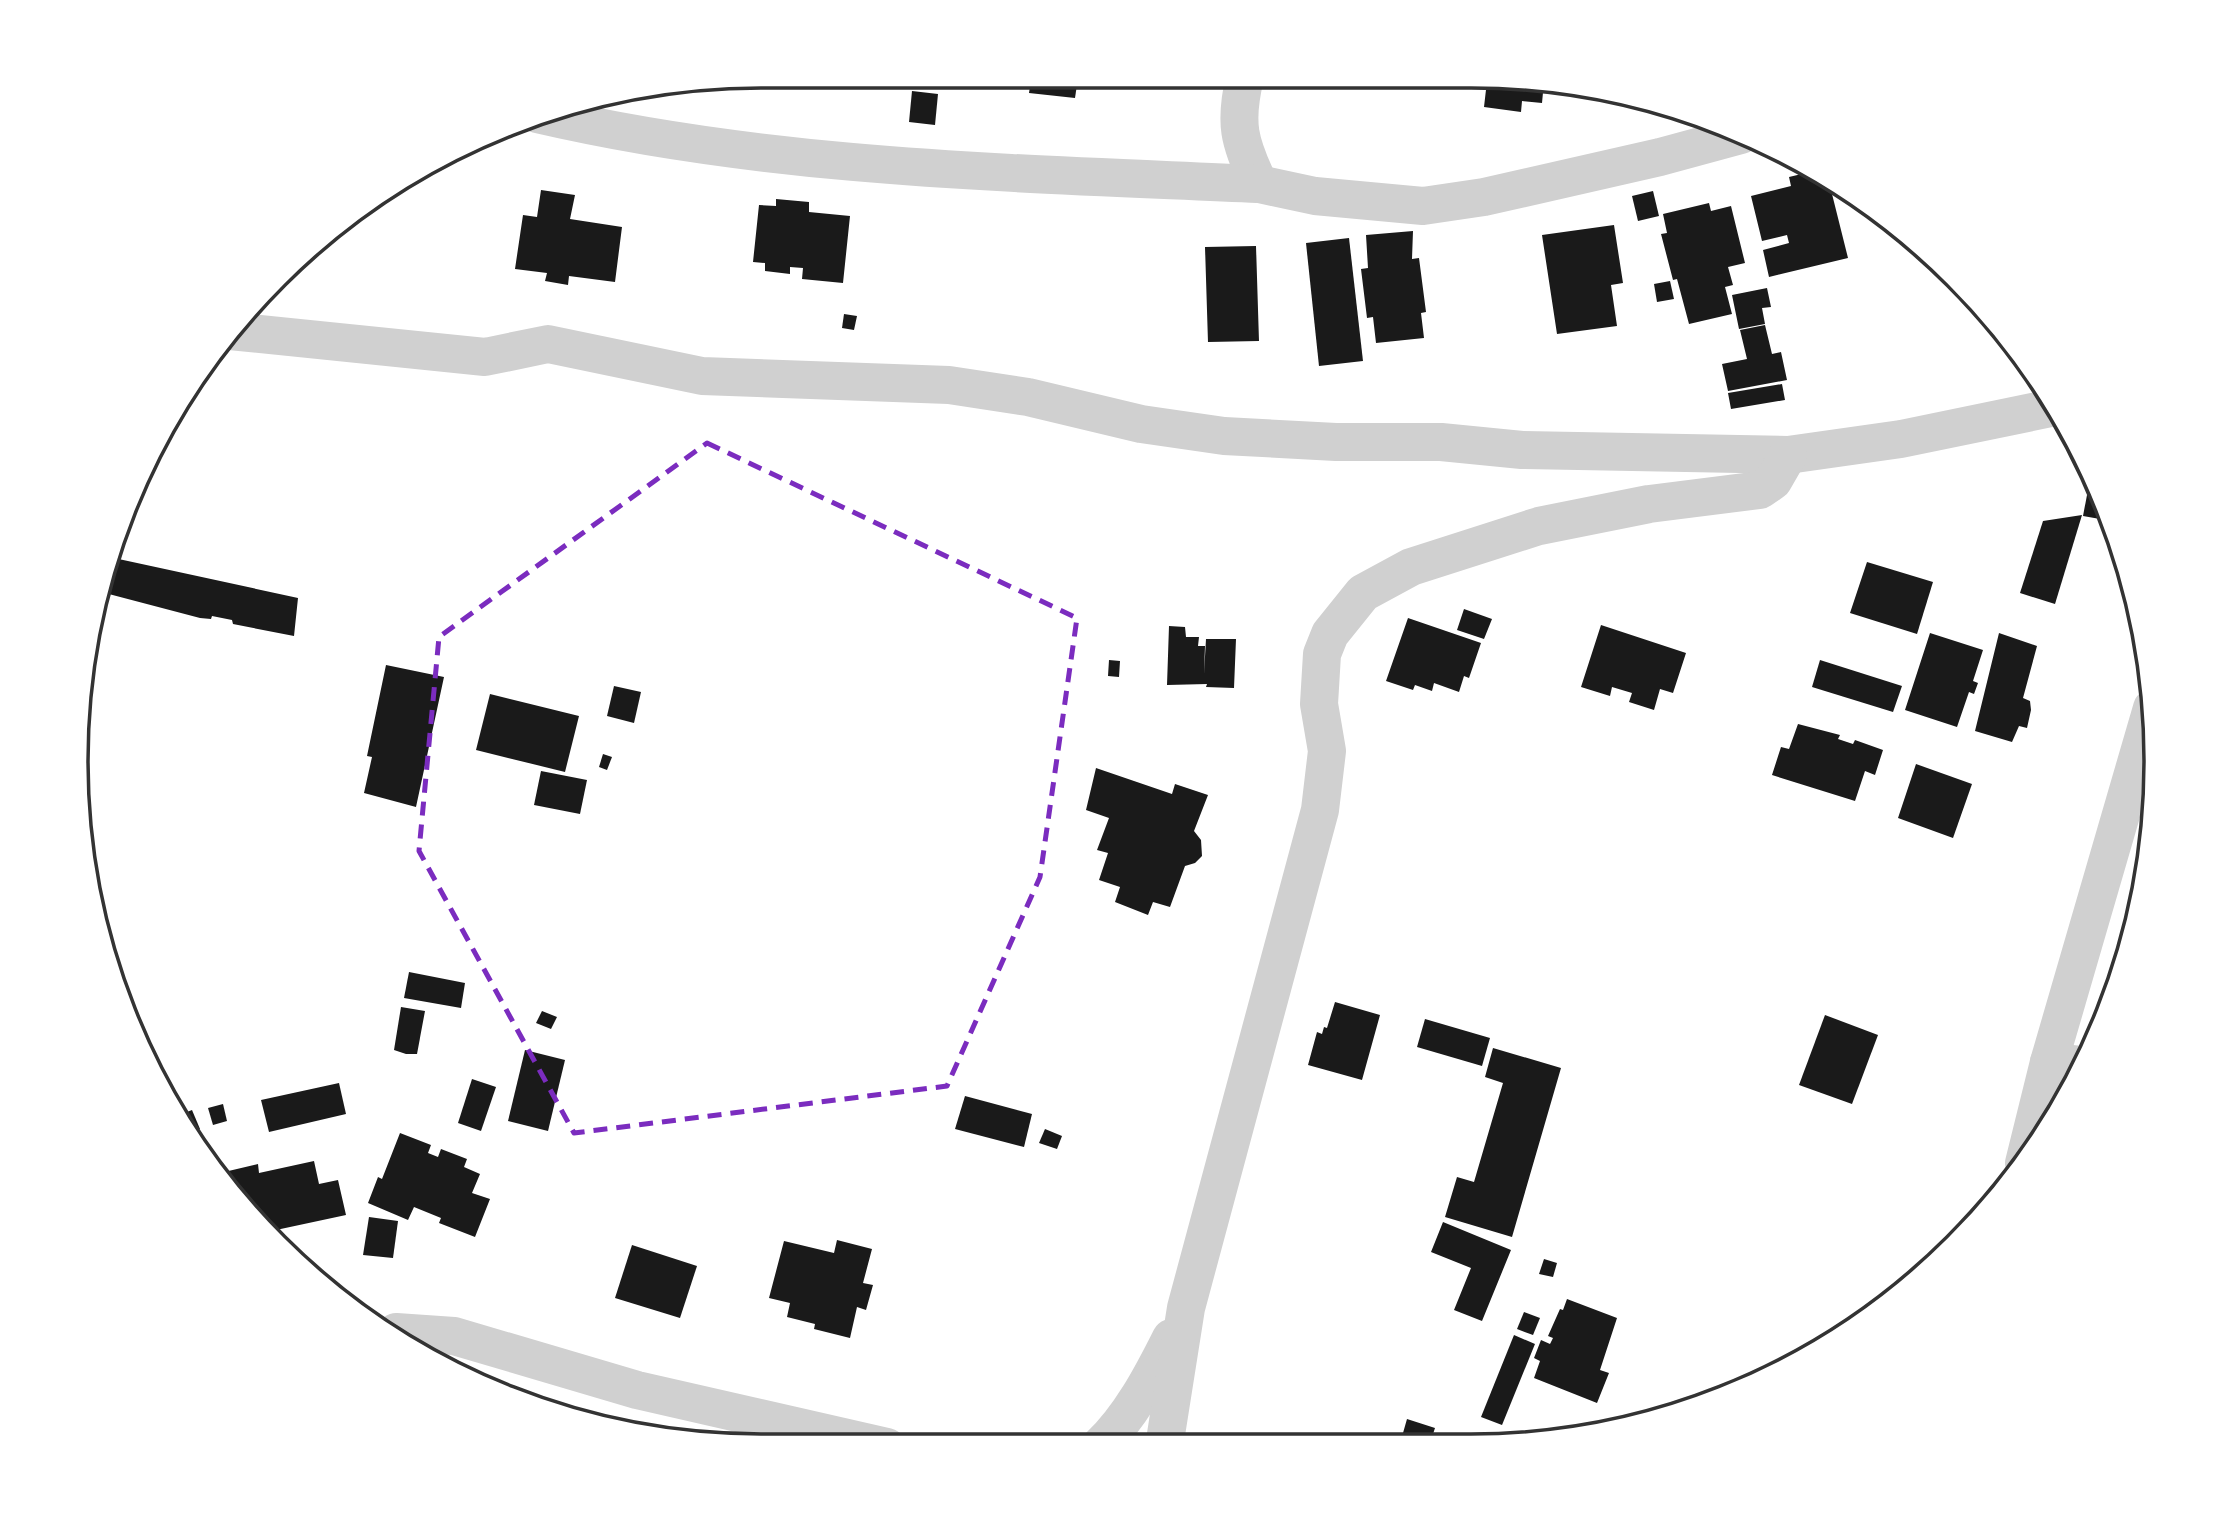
<svg xmlns="http://www.w3.org/2000/svg" width="2232" height="1522" font-family="'Archivo Narrow',sans-serif">
  <style>
    .building { fill: #1a1a1a }
    .lines { fill: none; stroke-linecap: round; stroke-linejoin: round }
    .minor { stroke: #d0d0d0; stroke-width: 38 }
    .marked { fill: none; stroke: #7b2cbf; stroke-width: 5; stroke-dasharray: 14 9; stroke-linejoin: round }
    .rim { fill: none; stroke: #333; stroke-width: 3.5 }
  </style>
  <rect width="100%" height="100%" fill="#fff"/>
  <g class="building">
    <polygon points="1460,75 1544,82 1542,103 1522,101 1521,112 1484,107 1487,81"/>
    <polygon points="1078,78 1075,98 1029,93 1031,79"/>
    <polygon points="912,91 938,94 935,125 909,122"/>
    <polygon points="1810,172 1830,186 1848,258 1769,277 1763,250 1789,243 1787,235 1762,241 1751,196 1791,186 1789,177"/>
    <polygon points="541,190 575,195 570,219 622,227 615,282 569,276 568,285 545,281 547,273 515,269 523,215 537,217"/>
    <polygon points="1653,191 1659,216 1638,221 1632,196"/>
    <polygon points="776,199 809,202 809,212 850,216 843,283 802,279 803,268 790,267 790,274 765,271 765,263 753,262 759,205 776,206"/>
    <polygon points="1709,203 1711,211 1731,206 1745,263 1728,267 1733,285 1725,287 1732,314 1689,324 1677,279 1673,280 1661,234 1667,233 1663,214"/>
    <polygon points="1614,225 1623,283 1611,285 1617,326 1557,334 1542,235"/>
    <polygon points="1413,231 1412,259 1419,258 1426,312 1421,313 1424,338 1376,343 1373,317 1367,318 1361,269 1368,268 1366,235"/>
    <polygon points="1349,238 1363,361 1319,366 1306,243"/>
    <polygon points="1256,246 1259,341 1208,342 1205,247"/>
    <polygon points="1670,281 1674,299 1657,302 1654,284"/>
    <polygon points="1767,288 1771,307 1762,308 1765,324 1739,329 1732,295"/>
    <polygon points="844,314 857,316 854,330 842,328"/>
    <polygon points="1765,325 1772,354 1781,352 1787,380 1728,391 1722,364 1747,359 1740,330"/>
    <polygon points="1782,384 1785,400 1731,409 1728,393"/>
    <polygon points="2087,495 2104,498 2100,519 2083,516"/>
    <polygon points="2082,515 2055,604 2020,593 2043,521"/>
    <polygon points="114,558 298,598 294,636 233,624 232,620 212,616 211,619 200,618 105,593"/>
    <polygon points="1867,562 1933,582 1917,634 1850,613"/>
    <polygon points="1464,609 1492,619 1484,639 1457,630"/>
    <polygon points="1408,618 1481,643 1469,678 1464,676 1459,692 1434,683 1432,691 1415,685 1413,690 1386,681"/>
    <polygon points="1601,625 1686,653 1673,693 1660,689 1654,710 1629,702 1632,693 1612,687 1610,696 1581,687"/>
    <polygon points="1169,626 1185,627 1186,637 1199,637 1198,646 1205,646 1204,674 1206,639 1236,639 1234,688 1206,687 1207,684 1167,685"/>
    <polygon points="1930,633 1983,650 1973,681 1978,683 1974,694 1969,692 1957,727 1905,710"/>
    <polygon points="1999,633 2037,646 2023,698 2030,701 2031,710 2027,728 2019,726 2012,742 1975,731"/>
    <polygon points="1109,660 1120,661 1119,677 1108,676"/>
    <polygon points="1820,660 1902,686 1893,712 1812,687"/>
    <polygon points="386,665 444,677 416,807 364,793 372,757 367,756"/>
    <polygon points="614,686 641,692 634,723 607,716"/>
    <polygon points="490,694 579,716 565,772 476,750"/>
    <polygon points="1798,724 1840,735 1838,739 1853,744 1855,740 1883,750 1875,775 1865,771 1855,801 1772,775 1781,747 1789,749"/>
    <polygon points="603,754 612,757 607,770 599,767"/>
    <polygon points="1916,764 1972,784 1953,838 1898,818"/>
    <polygon points="1096,768 1172,794 1175,784 1208,795 1194,831 1201,840 1202,856 1195,863 1185,866 1170,907 1153,902 1148,915 1115,902 1120,887 1099,880 1108,853 1097,850 1109,818 1086,810"/>
    <polygon points="541,771 587,780 580,814 534,805"/>
    <polygon points="409,972 465,983 461,1008 404,998"/>
    <polygon points="1335,1002 1380,1015 1362,1080 1308,1065 1317,1032 1322,1034 1324,1027 1327,1028"/>
    <polygon points="401,1007 425,1011 417,1054 406,1054 394,1050"/>
    <polygon points="542,1011 557,1017 551,1029 536,1023"/>
    <polygon points="1825,1015 1878,1035 1852,1104 1799,1085"/>
    <polygon points="1425,1019 1490,1038 1482,1066 1417,1047"/>
    <polygon points="1493,1048 1561,1068 1512,1237 1445,1217 1457,1177 1474,1182 1503,1083 1485,1077"/>
    <polygon points="525,1050 565,1060 548,1131 508,1121"/>
    <polygon points="472,1079 496,1087 481,1131 458,1123"/>
    <polygon points="339,1083 346,1114 269,1132 261,1100"/>
    <polygon points="965,1096 1032,1114 1024,1147 955,1129"/>
    <polygon points="223,1104 227,1121 213,1125 208,1108"/>
    <polygon points="192,1110 200,1129 190,1133 177,1116"/>
    <polygon points="1045,1129 1062,1136 1057,1149 1039,1143"/>
    <polygon points="400,1133 431,1145 428,1153 438,1157 441,1149 467,1159 464,1167 480,1174 472,1193 490,1199 475,1237 439,1223 441,1218 414,1207 408,1220 368,1203 378,1177 382,1179"/>
    <polygon points="314,1161 319,1184 338,1180 346,1215 276,1230 277,1235 269,1237 220,1173 258,1164 259,1173"/>
    <polygon points="369,1217 398,1221 393,1258 363,1255"/>
    <polygon points="1443,1222 1511,1250 1482,1321 1454,1310 1471,1268 1431,1252"/>
    <polygon points="837,1240 872,1249 863,1283 873,1285 866,1310 857,1307 850,1338 814,1329 815,1324 787,1317 790,1303 769,1298 784,1241 834,1253"/>
    <polygon points="632,1245 697,1266 680,1318 615,1298"/>
    <polygon points="1544,1259 1557,1263 1553,1277 1539,1274"/>
    <polygon points="1567,1299 1617,1318 1600,1370 1609,1373 1597,1403 1534,1378 1540,1361 1534,1358 1541,1340 1550,1344 1553,1338 1548,1336 1560,1309 1563,1310"/>
    <polygon points="1524,1312 1540,1318 1533,1335 1517,1329"/>
    <polygon points="1514,1335 1535,1344 1502,1425 1481,1417"/>
    <polygon points="1407,1419 1435,1428 1432,1437 1461,1447 1399,1447"/>
  </g>
  <g class="lines">
    <g class="minor">
      <path d="M1245,77C1234,123 1239,142 1259,184"/>
      <path d="M537,114C773,169 1017,173 1259,184L1315,196L1423,206L1484,197L1660,157L1741,135"/>
      <polyline points="230,331 485,357 548,344 702,376 949,385 1028,397 1141,424 1224,436 1336,442 1441,442 1522,450 1788,455 1901,439 2056,407"/>
      <polyline points="2049,1062 2082,1065"/>
      <polyline points="2024,1163 2049,1062 2152,708"/>
      <polyline points="396,1332 454,1336 637,1390 887,1447"/>
      <path d="M1099,1447C1130,1418 1152,1376 1171,1338"/>
      <polyline points="1164,1447 1186,1308 1320,810 1327,751 1319,704 1322,654 1330,634 1363,593 1411,567 1539,526 1649,504 1760,490 1773,481 1788,455"/>
    </g>
  </g>
  <path class="marked" d="M707,443L1077,618L1040,877L947,1086L574,1133L419,851L439,637Z"/>
  <path d="M0 0H2232V1522H0ZM761 88H1471A673 673 0 0 1 2144 761V761A673 673 0 0 1 1471 1434H761A673 673 0 0 1 88 761V761A673 673 0 0 1 761 88Z" fill="#fff" fill-rule="evenodd"/>
  <path class="rim" d="M761 88H1471A673 673 0 0 1 2144 761V761A673 673 0 0 1 1471 1434H761A673 673 0 0 1 88 761V761A673 673 0 0 1 761 88Z"/>
</svg>
